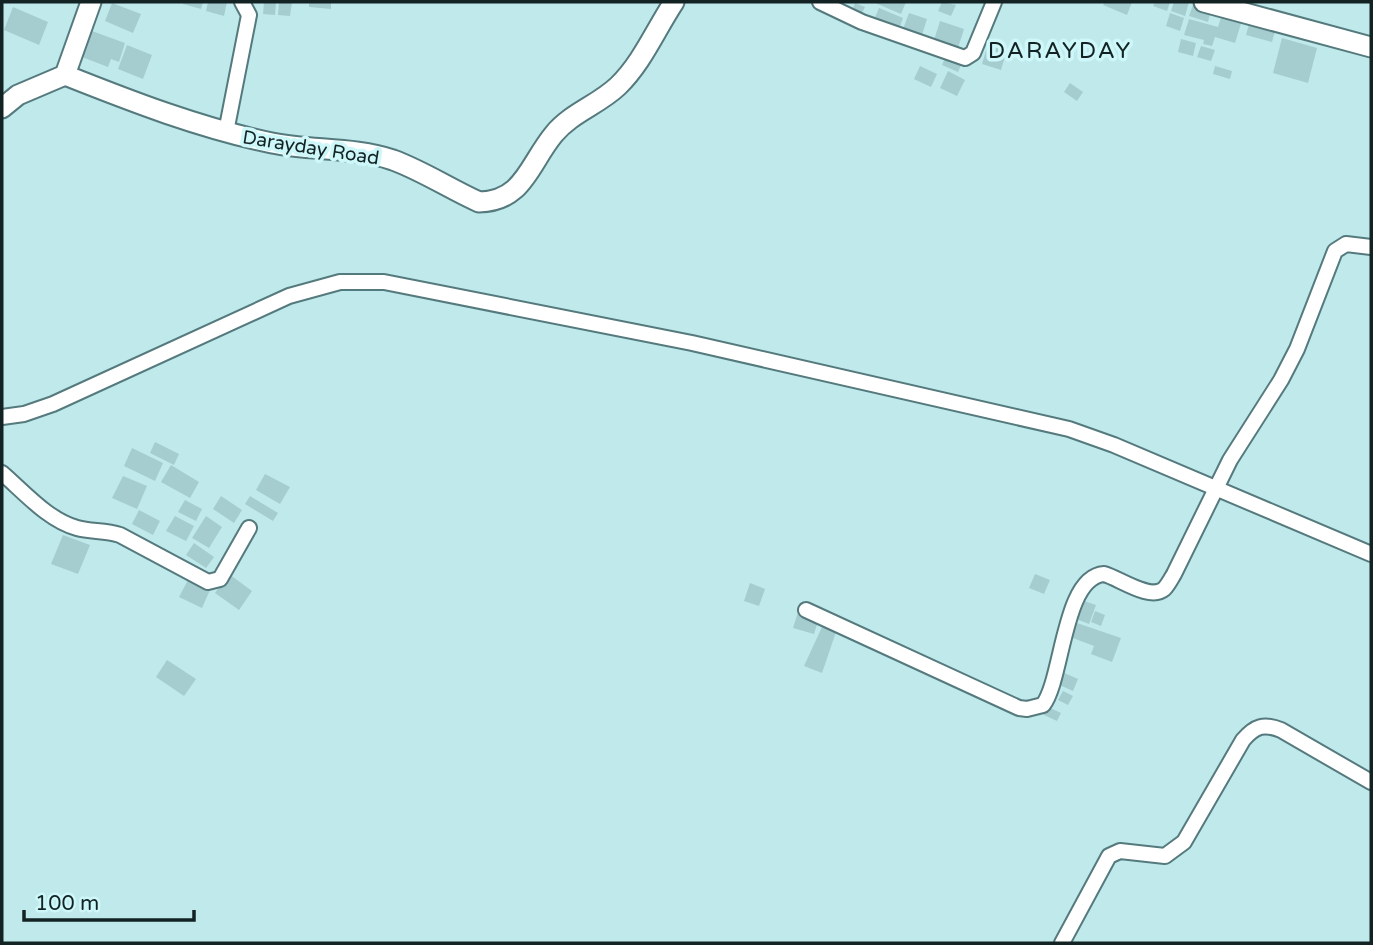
<svg xmlns="http://www.w3.org/2000/svg" width="1373" height="945" font-family="'Varela Round',sans-serif">
  <style>
    .building { fill: #a5cdd0 }
    .lines { fill: none; stroke-linecap: round; stroke-linejoin: round }
    .street-casing { stroke: #557a7d; stroke-width: 18 }
    .secondary-casing { stroke: #557a7d; stroke-width: 23 }
    .street { stroke: #fff; stroke-width: 14 }
    .secondary { stroke: #fff; stroke-width: 19 }
    .labels { text-anchor: middle; stroke-width: 7; stroke-linejoin: round; paint-order: stroke }
    .street-label { font-size: 19px; fill: #132223; stroke: #cdf7f9 }
    .quarter-label { font-size: 23px; letter-spacing: 2px; fill: #132223; stroke: #cdf7f9 }
  </style>
  <rect width="100%" height="100%" fill="#c0e9ec"/>
  <g class="building">
    <polygon points="183,2 203,2 201,9 183,4"/>
    <polygon points="208,2 227,2 224,16 206,11"/>
    <polygon points="264,2 276,2 275,15 263,14"/>
    <polygon points="279,2 292,2 290,16 278,15"/>
    <polygon points="309,2 331,2 331,9 309,7"/>
    <polygon points="873,2 906,2 901,14"/>
    <polygon points="942,2 956,5 951,16 938,11"/>
    <polygon points="1105,2 1132,2 1127,15 1103,5"/>
    <polygon points="1155,2 1170,2 1167,11 1153,6"/>
    <polygon points="1174,2 1189,2 1185,16 1171,11"/>
    <polygon points="1194,2 1212,6 1208,22 1189,16"/>
    <polygon points="112,3 141,14 133,33 105,21"/>
    <polygon points="855,3 865,7 861,15 852,11"/>
    <polygon points="13,7 48,22 39,45 4,30"/>
    <polygon points="879,8 903,18 899,29 874,20"/>
    <polygon points="1223,11 1243,17 1235,43 1215,37 1212,46 1203,44 1204,40 1184,35 1189,19 1218,27"/>
    <polygon points="909,13 927,19 922,35 903,29"/>
    <polygon points="1170,13 1184,18 1180,31 1166,26"/>
    <polygon points="1251,17 1277,24 1272,42 1246,35"/>
    <polygon points="940,21 964,29 958,48 934,40"/>
    <polygon points="92,31 125,43 119,62 111,59 108,67 82,57"/>
    <polygon points="1282,38 1317,48 1308,83 1273,73"/>
    <polygon points="1181,39 1196,43 1193,56 1178,52"/>
    <polygon points="988,44 1007,50 1001,70 982,64"/>
    <polygon points="127,45 152,55 143,79 118,69"/>
    <polygon points="1201,46 1215,50 1211,61 1197,57"/>
    <polygon points="946,56 962,63 958,72 942,65"/>
    <polygon points="920,66 937,74 931,87 914,79"/>
    <polygon points="1215,66 1232,71 1230,79 1213,74"/>
    <polygon points="948,71 965,80 957,96 940,88"/>
    <polygon points="1070,83 1083,92 1077,101 1064,92"/>
    <polygon points="155,442 179,454 174,465 150,453"/>
    <polygon points="132,448 163,463 155,481 124,466"/>
    <polygon points="171,465 199,482 190,498 161,482"/>
    <polygon points="265,474 290,487 280,504 256,490"/>
    <polygon points="123,476 147,486 137,509 112,498"/>
    <polygon points="221,496 242,510 234,523 213,509"/>
    <polygon points="250,496 278,513 273,521 245,504"/>
    <polygon points="185,500 202,509 196,521 178,512"/>
    <polygon points="139,510 160,521 153,535 132,524"/>
    <polygon points="175,516 194,526 186,541 166,531"/>
    <polygon points="206,516 222,527 209,548 192,538"/>
    <polygon points="63,535 90,545 78,574 51,564"/>
    <polygon points="194,543 214,557 206,568 186,555"/>
    <polygon points="229,574 252,591 239,610 215,593"/>
    <polygon points="1035,574 1050,580 1044,594 1029,588"/>
    <polygon points="188,580 210,590 202,608 179,597"/>
    <polygon points="750,583 765,589 759,606 744,601"/>
    <polygon points="1078,599 1096,605 1089,624 1071,617"/>
    <polygon points="1095,611 1105,615 1101,626 1091,622"/>
    <polygon points="798,612 819,618 814,634 793,628"/>
    <polygon points="1071,621 1121,638 1112,662 1091,654 1094,646 1065,635"/>
    <polygon points="822,627 836,632 822,673 804,666"/>
    <polygon points="167,660 196,679 184,696 156,677"/>
    <polygon points="1060,671 1078,679 1073,691 1055,683"/>
    <polygon points="1063,691 1073,696 1068,705 1058,700"/>
    <polygon points="1046,706 1061,713 1057,721 1042,714"/>
  </g>
  <g class="lines">
    <g class="street-casing">
      <g id="street">
        <polyline points="820,2 862,22 965,58 973,53 994,2"/>
        <polyline points="226,132 249,15 242,2"/>
        <polyline points="2,417 24,414 53,404 289,296 340,282 384,282 692,343 1069,429 1114,445 1371,554"/>
        <path d="M2,473C24,492 48,520 77,528C91,532 105,530 120,535L208,582L220,579L249,528"/>
        <path d="M806,610L1019,708L1027,709L1043,705C1063,679 1063,577 1104,574C1119,578 1150,601 1164,589C1168,585 1171,579 1174,574L1230,460L1281,380L1297,349L1335,251L1346,244L1371,247"/>
        <path d="M1062,943L1109,856L1120,851L1165,856L1184,842L1243,740C1255,726 1264,723 1281,730L1371,782"/>
      </g>
    </g>
    <g class="secondary-casing">
      <g id="secondary">
        <polyline points="1204,2 1371,47"/>
        <path d="M65,75C133,102 200,128 272,143C312,151 354,147 393,160C423,171 450,189 479,202C524,201 529,164 554,134C571,113 598,105 618,86C642,63 656,29 674,2"/>
        <polyline points="2,108 18,95 65,75 91,2"/>
      </g>
    </g>
    <use href="#street" class="street"/>
    <use href="#secondary" class="secondary"/>
  </g>
  <g class="labels">
    <g class="street-label">
      <text transform="translate(311 147) rotate(9)" y="7">Darayday Road</text>
    </g>
    <g class="quarter-label">
      <text x="1060" y="58">DARAYDAY</text>
    </g>
  </g>
  <rect width="1373" height="945" fill="none" stroke="#132223" stroke-width="7"/>
  <path d="M24 910v10h170v-10" fill="none" stroke="#132223" stroke-width="3.5"/>
  <text x="35" y="910" font-size="21" fill="#132223" stroke="#cdf7f9" stroke-width="5" paint-order="stroke">100 m</text>
</svg>
